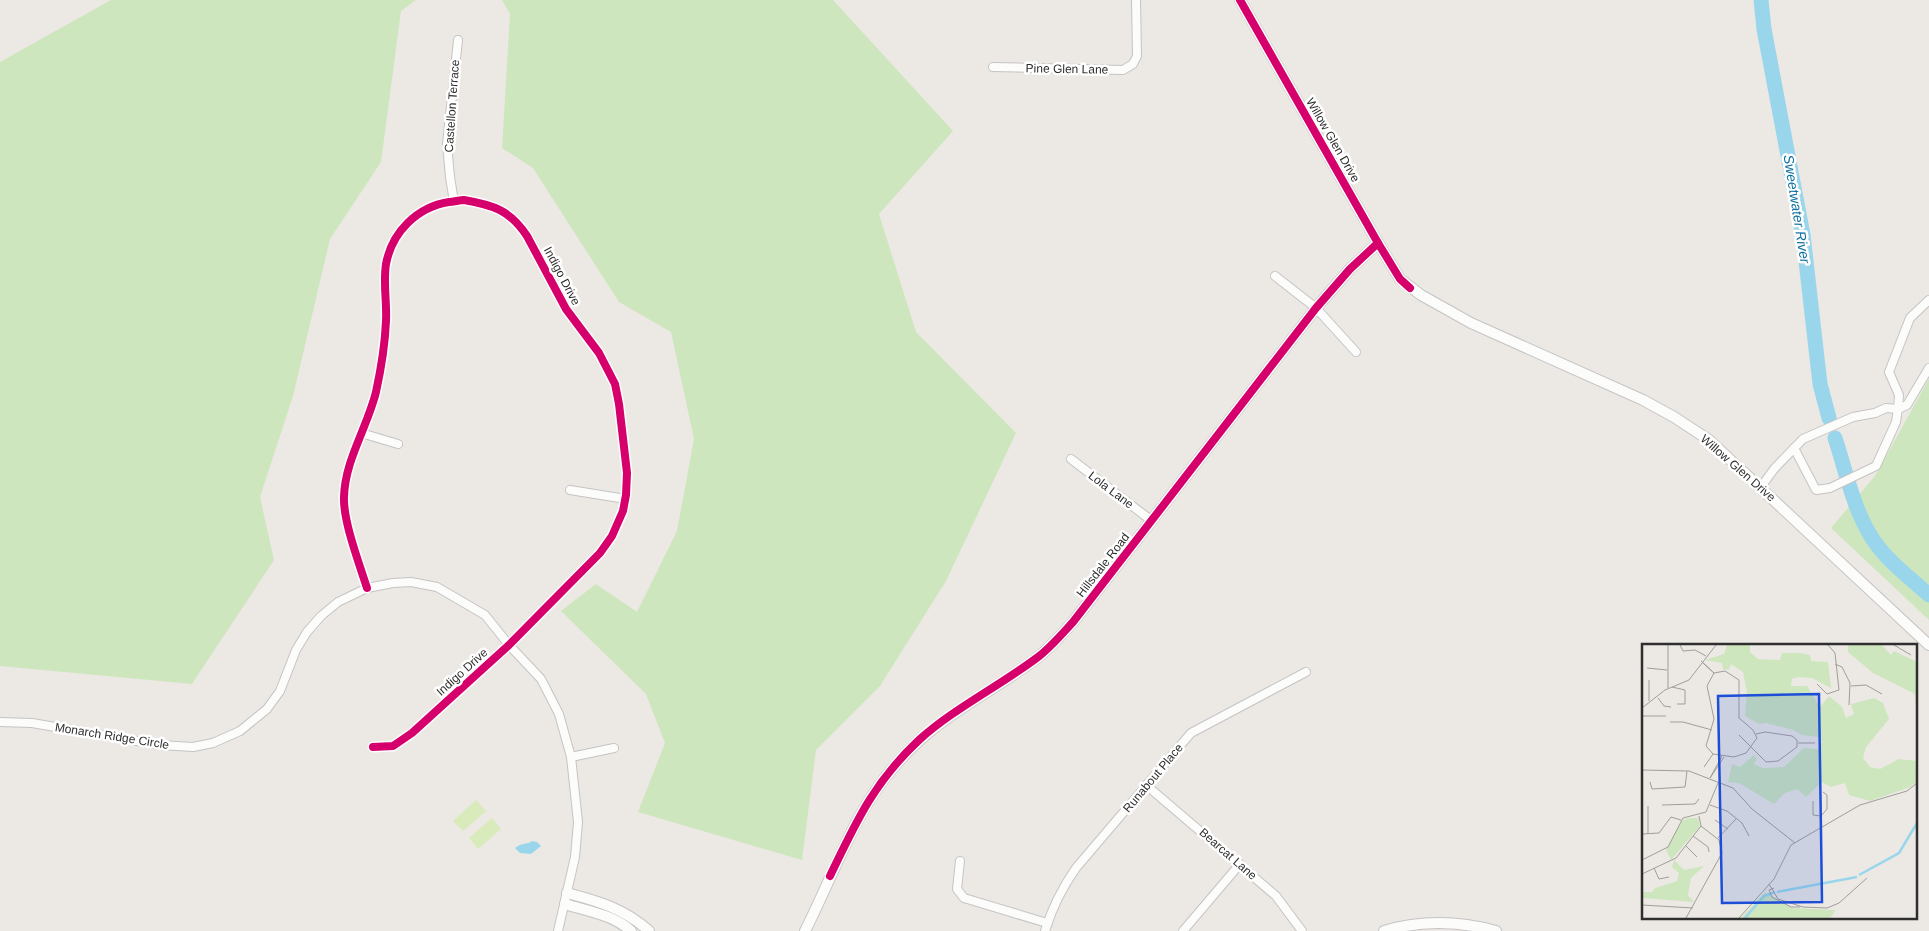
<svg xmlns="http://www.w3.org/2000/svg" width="1929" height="931" font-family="Arial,sans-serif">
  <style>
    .green { fill: #cee6be }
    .pitch { fill: #d9eabb }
    .water { fill: #99d6ec }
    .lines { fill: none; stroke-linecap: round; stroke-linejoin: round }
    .river { stroke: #99d6ec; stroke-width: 15 }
    .street-casing { stroke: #c5c4c5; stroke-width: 10 }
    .secondary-casing { stroke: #c5c4c5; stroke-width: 12 }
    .street { stroke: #fcfcfb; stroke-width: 8 }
    .secondary { stroke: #fcfcfb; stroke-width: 10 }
    .cycleway-casing { stroke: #fff; stroke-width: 11 }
    .cycleway { stroke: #d6006c; stroke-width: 8 }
    .labels { text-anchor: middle; stroke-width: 5; stroke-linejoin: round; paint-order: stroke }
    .street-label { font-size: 12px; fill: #2e2e2e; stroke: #fff }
    .water-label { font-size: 14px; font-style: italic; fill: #0d6fa3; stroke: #fff }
    .inset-river { fill: none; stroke: #99d6ec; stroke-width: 2.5 }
    .inset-road { fill: none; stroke: #a09e9b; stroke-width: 1 }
    .view { fill: #1d4ed8; fill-opacity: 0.15; stroke: #1d4ed8; stroke-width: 2.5 }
    .inset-edge { fill: none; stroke: #2e2e2e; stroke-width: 2.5 }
  </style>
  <rect width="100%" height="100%" fill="#ece8e4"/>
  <g class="green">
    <polygon points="111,0 416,0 401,11 381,162 330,239 293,396 260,497 274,560 192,684 0,666 0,62"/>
    <polygon points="502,0 833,0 953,131 879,214 916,332 1016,433 946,581 880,686 816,750 802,860 638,812 665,743 646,694 561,611 596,584 637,612 677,531 694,439 671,332 619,302 533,168 502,148 510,14"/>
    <polygon points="1929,379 1929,620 1831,528 1875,476"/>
  </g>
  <g class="pitch">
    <polygon points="476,800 486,811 463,831 453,821"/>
    <polygon points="492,818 501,829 478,849 469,838"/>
  </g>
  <path class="water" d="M532,841L537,842L541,846L531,854L520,853L515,848C522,842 527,845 532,841Z"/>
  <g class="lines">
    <g class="river">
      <polyline points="1761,0 1764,29 1803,235 1820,384 1829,418"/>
      <path d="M1835,438C1846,471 1853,508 1872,538C1886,560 1909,577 1929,595"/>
    </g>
    <g class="street-casing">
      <g id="street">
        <polyline points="993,67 1123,70 1133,64 1137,56 1136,0"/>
        <polyline points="454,202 450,177 447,144 458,40"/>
        <polyline points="1275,276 1316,308 1356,352"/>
        <polyline points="361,433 398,444"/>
        <polyline points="1794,448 1816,490 1830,488 1876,466 1896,422 1898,409 1907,405 1929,368"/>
        <polyline points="1071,459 1152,521"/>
        <polyline points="1761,487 1774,469 1803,439 1853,417 1875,413 1886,408 1898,409 1899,395 1889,372 1910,318 1929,300"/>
        <polyline points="570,490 626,499"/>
        <path d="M367,588C359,563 343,521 344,497C345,460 367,428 376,392C381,369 385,345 386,321C387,302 383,283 386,264C392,232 417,207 449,202C454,202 459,200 464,200C493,205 510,210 527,236L566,309L599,353L615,384L619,404L627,473L626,495L623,511L612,536L600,553L509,645L412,733L393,746L373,747"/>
        <polyline points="0,722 32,723 160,745 193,747 213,743 240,731 267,709 280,691 296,650 307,632 321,616 338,602 367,588 393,583 411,582 437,587 485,615 509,645 541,679 559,714 571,757 578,822 575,857 558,931"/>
        <polyline points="571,757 614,748"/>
        <polyline points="1146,785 1276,896 1302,931"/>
        <polyline points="960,861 957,889 964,898 1047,923"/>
        <path d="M1045,931C1052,908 1062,888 1076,868L1191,733L1306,672"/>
        <polyline points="1183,931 1240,864"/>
      </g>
    </g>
    <g class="secondary-casing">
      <g id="secondary">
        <polyline points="1240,0 1378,243 1400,279 1421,295 1471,323 1643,400 1674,417 1709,440 1929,645"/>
        <path d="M567,893C598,901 625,909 649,931"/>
        <path d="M565,904C587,911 614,915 631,931"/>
        <path d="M805,931C841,860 858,795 920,740C955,708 1001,686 1038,657C1051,647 1062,634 1073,622L1316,308L1350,269L1378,243"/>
        <path d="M1384,931C1421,920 1459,921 1496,931"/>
      </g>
    </g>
    <use href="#street" class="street"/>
    <use href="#secondary" class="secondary"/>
    <g class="cycleway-casing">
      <g id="cycleway">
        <polyline points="1240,0 1378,243 1400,279 1410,288"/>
        <path d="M367,588C359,563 343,521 344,497C345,460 367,428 376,392C381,369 385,345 386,321C387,302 383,283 386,264C392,232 417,207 449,202C454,202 459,200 464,200C493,205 510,210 527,236L566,309L599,353L615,384L619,404L627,473L626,495L623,511L612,536L600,553L509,645L412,733L393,746L373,747"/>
        <path d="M830,876C856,822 874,782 919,740C953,709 1001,685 1038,657C1051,647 1062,634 1073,622L1316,308L1350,269L1378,243"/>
      </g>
    </g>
    <use href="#cycleway" class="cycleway"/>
  </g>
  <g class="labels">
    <g class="street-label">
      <text transform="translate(1067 69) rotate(1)" y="4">Pine Glen Lane</text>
      <text transform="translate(452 106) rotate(-86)" y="4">Castellon Terrace</text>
      <text transform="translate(1333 140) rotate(60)" y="4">Willow Glen Drive</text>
      <text transform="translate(562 276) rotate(62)" y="4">Indigo Drive</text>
      <text transform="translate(1738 468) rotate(41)" y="4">Willow Glen Drive</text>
      <text transform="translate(1111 490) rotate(37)" y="4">Lola Lane</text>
      <text transform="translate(1103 565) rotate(-52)" y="4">Hillsdale Road</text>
      <text transform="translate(462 672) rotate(-42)" y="4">Indigo Drive</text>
      <text transform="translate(112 736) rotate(9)" y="4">Monarch Ridge Circle</text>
      <text transform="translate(1153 778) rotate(-50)" y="4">Runabout Place</text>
      <text transform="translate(1228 854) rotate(41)" y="4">Bearcat Lane</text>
    </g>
    <g class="water-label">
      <text transform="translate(1797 209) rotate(81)" y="5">Sweetwater River</text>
    </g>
  </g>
  <g transform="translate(1642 644)">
    <rect width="275" height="275" fill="#ece8e4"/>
    <path d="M85,1H108V8L116,15L138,16L140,9H158L168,11L169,17L186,18L189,44L170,34L156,33L150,35L149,42H165L178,63L187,52L200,63L204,74L212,70L209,60L232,54L241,59L247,75L224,103L221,114L228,123L238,125L257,115L275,117V137L268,143L228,157L207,151L203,139L189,143L180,138L164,153L155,145L143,149L132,160L97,139L86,138L90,120L98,123L112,111L115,115L112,120L121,124L142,123L162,104L176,105L180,98L176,93L160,91L151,86L124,79L117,80L103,72L105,48L101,28L89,20L87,26L81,25L80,19L63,16L82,10ZM206,1H240L249,11L252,7L275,18V73L273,50L231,29L206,8ZM46,174H56L58,182L29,216L24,206L40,177ZM32,216L42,226L62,222L49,234L46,251L52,258L0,254V248H10L13,244L35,237L37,229L30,223ZM123,248L150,264L194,266L188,274H99Z" fill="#cee6be"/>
    <path class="inset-river" d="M217,231L257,209L275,179M135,248L215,233M103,274L122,252L133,248"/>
    <path class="inset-road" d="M26,1V44M38,1L41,7L53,6L64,12M252,1L269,11M193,20L200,23L208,39L207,61M5,24L25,26M83,27L97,36V74L111,86L115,94L104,109L92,113L71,110L64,102L72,75L65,42L72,29ZM72,29L59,17L72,29M7,36V57M175,40L185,50L197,46L193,9L186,1M209,42L224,41L240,50M30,43L43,46V60H35M16,54L22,62L29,63M0,64L23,46L47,36L74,1M0,72H24M28,78H41L70,86M97,91L124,118L136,117L155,103V96L150,92L123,88L114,90M156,99H173M80,112L68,134L82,113M62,123L71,110M0,126L47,127L91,144L110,165L153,199M8,138L10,145L43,143L45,127M171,157V171L179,172M20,161L53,160L57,155M68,161L85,167L100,179L107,192M6,162V190M179,172L185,165V151L181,148M73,176L86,185M0,190L17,189L29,173L39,176M51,192L66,203L67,208M76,194L94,175M44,202L55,213M0,216L26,203L41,174L64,168L76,139M12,224L17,235L27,233M0,230L34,214L59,182M127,240L136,255L161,263L185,264L197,259L225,234M132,244L127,246L130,253L149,263H158M0,261L51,264M44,274L80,209L77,196L59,182L57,172M97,274L132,235L149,201L218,161L265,147L275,139"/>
    <path class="view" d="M177,50L180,258L80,259L76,52Z"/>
    <rect width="275" height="275" class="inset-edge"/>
  </g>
</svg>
